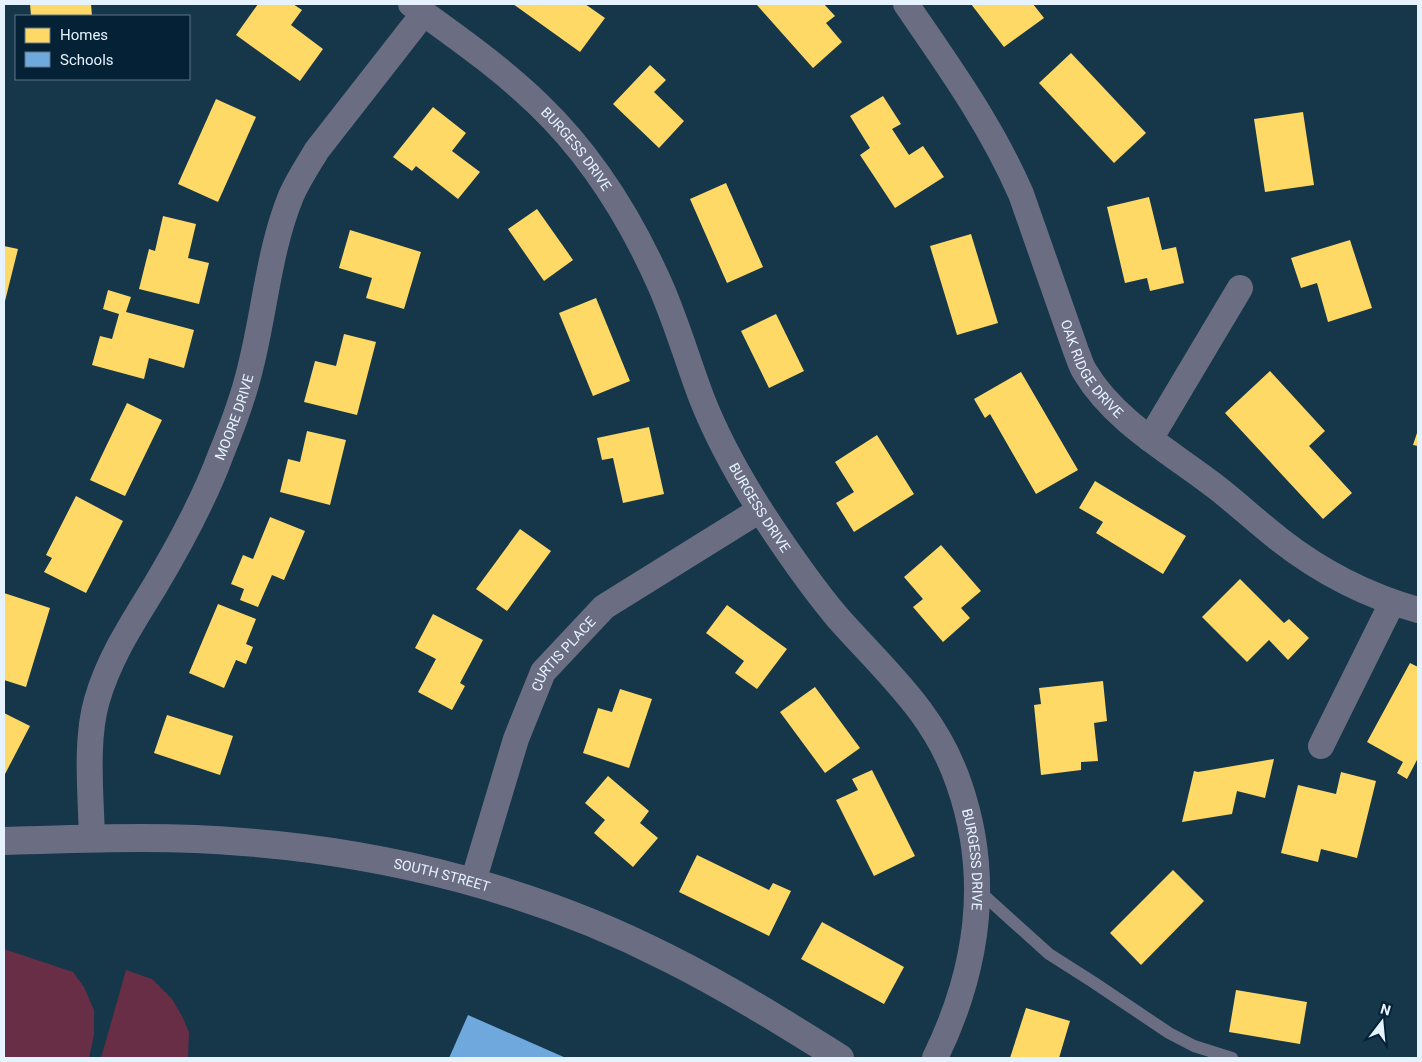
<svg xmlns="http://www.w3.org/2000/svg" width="1422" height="1062" font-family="Roboto,sans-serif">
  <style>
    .green { fill: #672e45 }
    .homes { fill: #ffd966 }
    .schools { fill: #6fa8dc }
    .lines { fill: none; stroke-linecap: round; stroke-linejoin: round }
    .service { stroke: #6b6e82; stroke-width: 12 }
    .minor { stroke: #6b6e82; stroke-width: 26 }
    .tertiary { stroke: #6b6e82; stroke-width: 28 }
    .labels { text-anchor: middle; stroke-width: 5; stroke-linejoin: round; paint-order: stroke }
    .street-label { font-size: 14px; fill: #e6f3ff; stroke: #042136 }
  </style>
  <rect width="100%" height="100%" fill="#163649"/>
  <g class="green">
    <polygon points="4,949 73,972 84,987 94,1010 94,1035 89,1058 4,1058"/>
    <polygon points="126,970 152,979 172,999 182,1016 189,1032 188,1058 101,1058"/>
  </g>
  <g class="homes">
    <polygon points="30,4 91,4 92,16 31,16"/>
    <polygon points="258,4 293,4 302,10 291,25 323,49 300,81 236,35"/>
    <polygon points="513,4 585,4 605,18 580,52"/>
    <polygon points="759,4 824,4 835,16 826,23 842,42 813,68 757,5"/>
    <polygon points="971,4 1033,4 1044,18 1004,47"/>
    <polygon points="1071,53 1146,133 1114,163 1039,83"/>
    <polygon points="650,65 666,80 654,92 684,121 659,148 613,104"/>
    <polygon points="883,96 901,124 892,129 909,155 923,146 944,177 895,208 860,155 870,148 850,116"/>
    <polygon points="216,99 256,117 218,202 178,184"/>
    <polygon points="433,107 466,133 452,151 480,172 458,199 416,166 412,171 393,157"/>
    <polygon points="1303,112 1314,185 1265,192 1254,119"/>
    <polygon points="726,183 763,267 727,283 690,199"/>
    <polygon points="1149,197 1162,250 1176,247 1184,283 1150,291 1147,278 1125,283 1107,207"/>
    <polygon points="537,209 573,260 544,281 508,229"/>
    <polygon points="163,216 196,224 188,258 209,263 199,304 139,289 149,249 155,251"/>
    <polygon points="350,230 421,252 404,309 366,298 372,278 339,268"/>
    <polygon points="971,234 998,323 957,335 930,246"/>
    <polygon points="1350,240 1372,308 1328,322 1317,283 1301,288 1291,258"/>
    <polygon points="4,246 18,249 4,305"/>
    <polygon points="108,290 131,297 126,312 194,330 184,368 149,358 144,379 92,365 100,336 112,339 119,314 103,309"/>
    <polygon points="596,298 630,381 593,396 559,313"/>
    <polygon points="776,314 804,371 769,388 741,331"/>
    <polygon points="344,334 376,342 357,415 304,402 315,361 336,366"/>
    <polygon points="1270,371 1325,431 1309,446 1352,493 1323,519 1225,413"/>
    <polygon points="1021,372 1078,470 1036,494 990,414 985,418 974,399"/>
    <polygon points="127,403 162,420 125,496 90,480"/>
    <polygon points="649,427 664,494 623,503 613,458 602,460 597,438"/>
    <polygon points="1418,430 1418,446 1413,445"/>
    <polygon points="307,431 346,440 330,505 280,492 288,459 300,462"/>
    <polygon points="877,435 914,494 854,532 836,503 854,492 835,462"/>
    <polygon points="1095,481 1186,536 1163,574 1096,533 1103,522 1079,508"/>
    <polygon points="76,496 123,521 86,593 44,572 52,558 46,555"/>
    <polygon points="270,517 305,531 284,580 272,575 258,607 240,600 244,589 231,584 243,555 253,559"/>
    <polygon points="520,529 551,551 507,611 476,589"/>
    <polygon points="941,545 981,591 961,608 970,618 943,642 913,607 923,599 904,577"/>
    <polygon points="1240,579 1284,623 1289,619 1309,638 1288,660 1269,640 1247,662 1202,617"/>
    <polygon points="4,593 50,608 26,687 4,680 4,622 5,617 4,616"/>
    <polygon points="218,604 256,619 246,644 253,647 246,664 236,660 224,688 189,673"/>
    <polygon points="727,605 787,649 757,689 735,673 744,661 706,633"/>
    <polygon points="433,614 483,640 460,683 465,686 452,710 418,692 436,659 415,648"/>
    <polygon points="1410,663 1418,667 1418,758 1407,779 1397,773 1403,762 1367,742"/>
    <polygon points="1103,681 1107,721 1094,723 1098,761 1081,762 1081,770 1041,775 1034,705 1041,704 1039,688"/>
    <polygon points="815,687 860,748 825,773 780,712"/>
    <polygon points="620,689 652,699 629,768 583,753 598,708 612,712"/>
    <polygon points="4,713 30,726 4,776"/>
    <polygon points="167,715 233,736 220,775 154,753"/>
    <polygon points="1274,759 1265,798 1237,791 1232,814 1182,822 1194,771 1198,772"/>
    <polygon points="872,770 915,856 874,876 836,800 858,790 852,779"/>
    <polygon points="1341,772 1376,781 1357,858 1321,849 1318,862 1281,853 1298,785 1336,794"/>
    <polygon points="608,776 649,811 640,823 658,838 633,867 594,833 605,820 585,803"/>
    <polygon points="697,855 769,890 773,883 791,891 769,936 679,892"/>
    <polygon points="1173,870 1204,901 1141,965 1110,933"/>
    <polygon points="822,922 904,967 884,1004 801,959"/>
    <polygon points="1236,990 1307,1002 1300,1044 1229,1032"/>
    <polygon points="1026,1008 1070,1021 1059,1058 1010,1058"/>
  </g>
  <polygon class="schools" points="468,1015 566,1058 449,1058"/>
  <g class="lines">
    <polyline class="service" points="978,890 1049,954 1093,982 1169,1033 1194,1046 1232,1058"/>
    <g class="minor">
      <path id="s1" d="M411,4C455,36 500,67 539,105C592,156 632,221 661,287C677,324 688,362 702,399C717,437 742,482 764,516C787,551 811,586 838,618C886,672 935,713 959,784C992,879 978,970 935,1058"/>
      <path id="s2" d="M906,4C948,65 991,125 1021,194L1076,351C1079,358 1081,366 1085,372C1115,422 1171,452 1216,487C1238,504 1258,523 1280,540C1321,572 1368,596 1418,610"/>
      <polyline points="1150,439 1240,288"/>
      <polyline points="1321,746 1392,603"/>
      <path id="s3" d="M92,839C91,796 85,740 97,700C109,658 133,622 155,586C180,544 204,500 221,454C233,425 244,396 251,365C265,309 269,250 291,196C298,180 308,165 317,150L424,13"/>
      <path id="s4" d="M473,882L516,739L543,672L604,607L760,510"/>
    </g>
    <path class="tertiary" id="s5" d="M4,841C83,839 164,835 243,842C390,853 537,891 668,958C728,988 784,1023 840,1058"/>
  </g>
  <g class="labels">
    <g class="street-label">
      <text dy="5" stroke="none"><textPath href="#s1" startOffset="221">BURGESS DRIVE</textPath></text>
      <text dy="5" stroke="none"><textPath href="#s2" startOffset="412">OAK RIDGE DRIVE</textPath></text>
      <text dy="5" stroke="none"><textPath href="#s3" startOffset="455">MOORE DRIVE</textPath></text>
      <text dy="5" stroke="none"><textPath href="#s1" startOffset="626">BURGESS DRIVE</textPath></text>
      <text dy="5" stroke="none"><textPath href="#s4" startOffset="248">CURTIS PLACE</textPath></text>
      <text dy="5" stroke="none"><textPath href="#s1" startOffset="1046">BURGESS DRIVE</textPath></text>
      <text dy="5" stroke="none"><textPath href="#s5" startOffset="441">SOUTH STREET</textPath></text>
    </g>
  </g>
  <rect width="1422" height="1062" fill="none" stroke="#e6f3ff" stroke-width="10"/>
  <rect x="15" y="15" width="175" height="65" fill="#042136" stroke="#5e7586"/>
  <rect x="25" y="28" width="25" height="15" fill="#ffd966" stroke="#5e7586"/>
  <text x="60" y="40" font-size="15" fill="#e6f3ff">Homes</text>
  <rect x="25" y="52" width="25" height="15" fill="#6fa8dc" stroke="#5e7586"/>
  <text x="60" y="65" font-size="15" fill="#e6f3ff">Schools</text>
  <g transform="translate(1382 1022) rotate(16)" stroke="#042136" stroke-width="4" paint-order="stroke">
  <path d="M0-4L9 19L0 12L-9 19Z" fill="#e6f3ff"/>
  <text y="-8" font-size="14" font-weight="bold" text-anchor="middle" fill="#e6f3ff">N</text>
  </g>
</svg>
